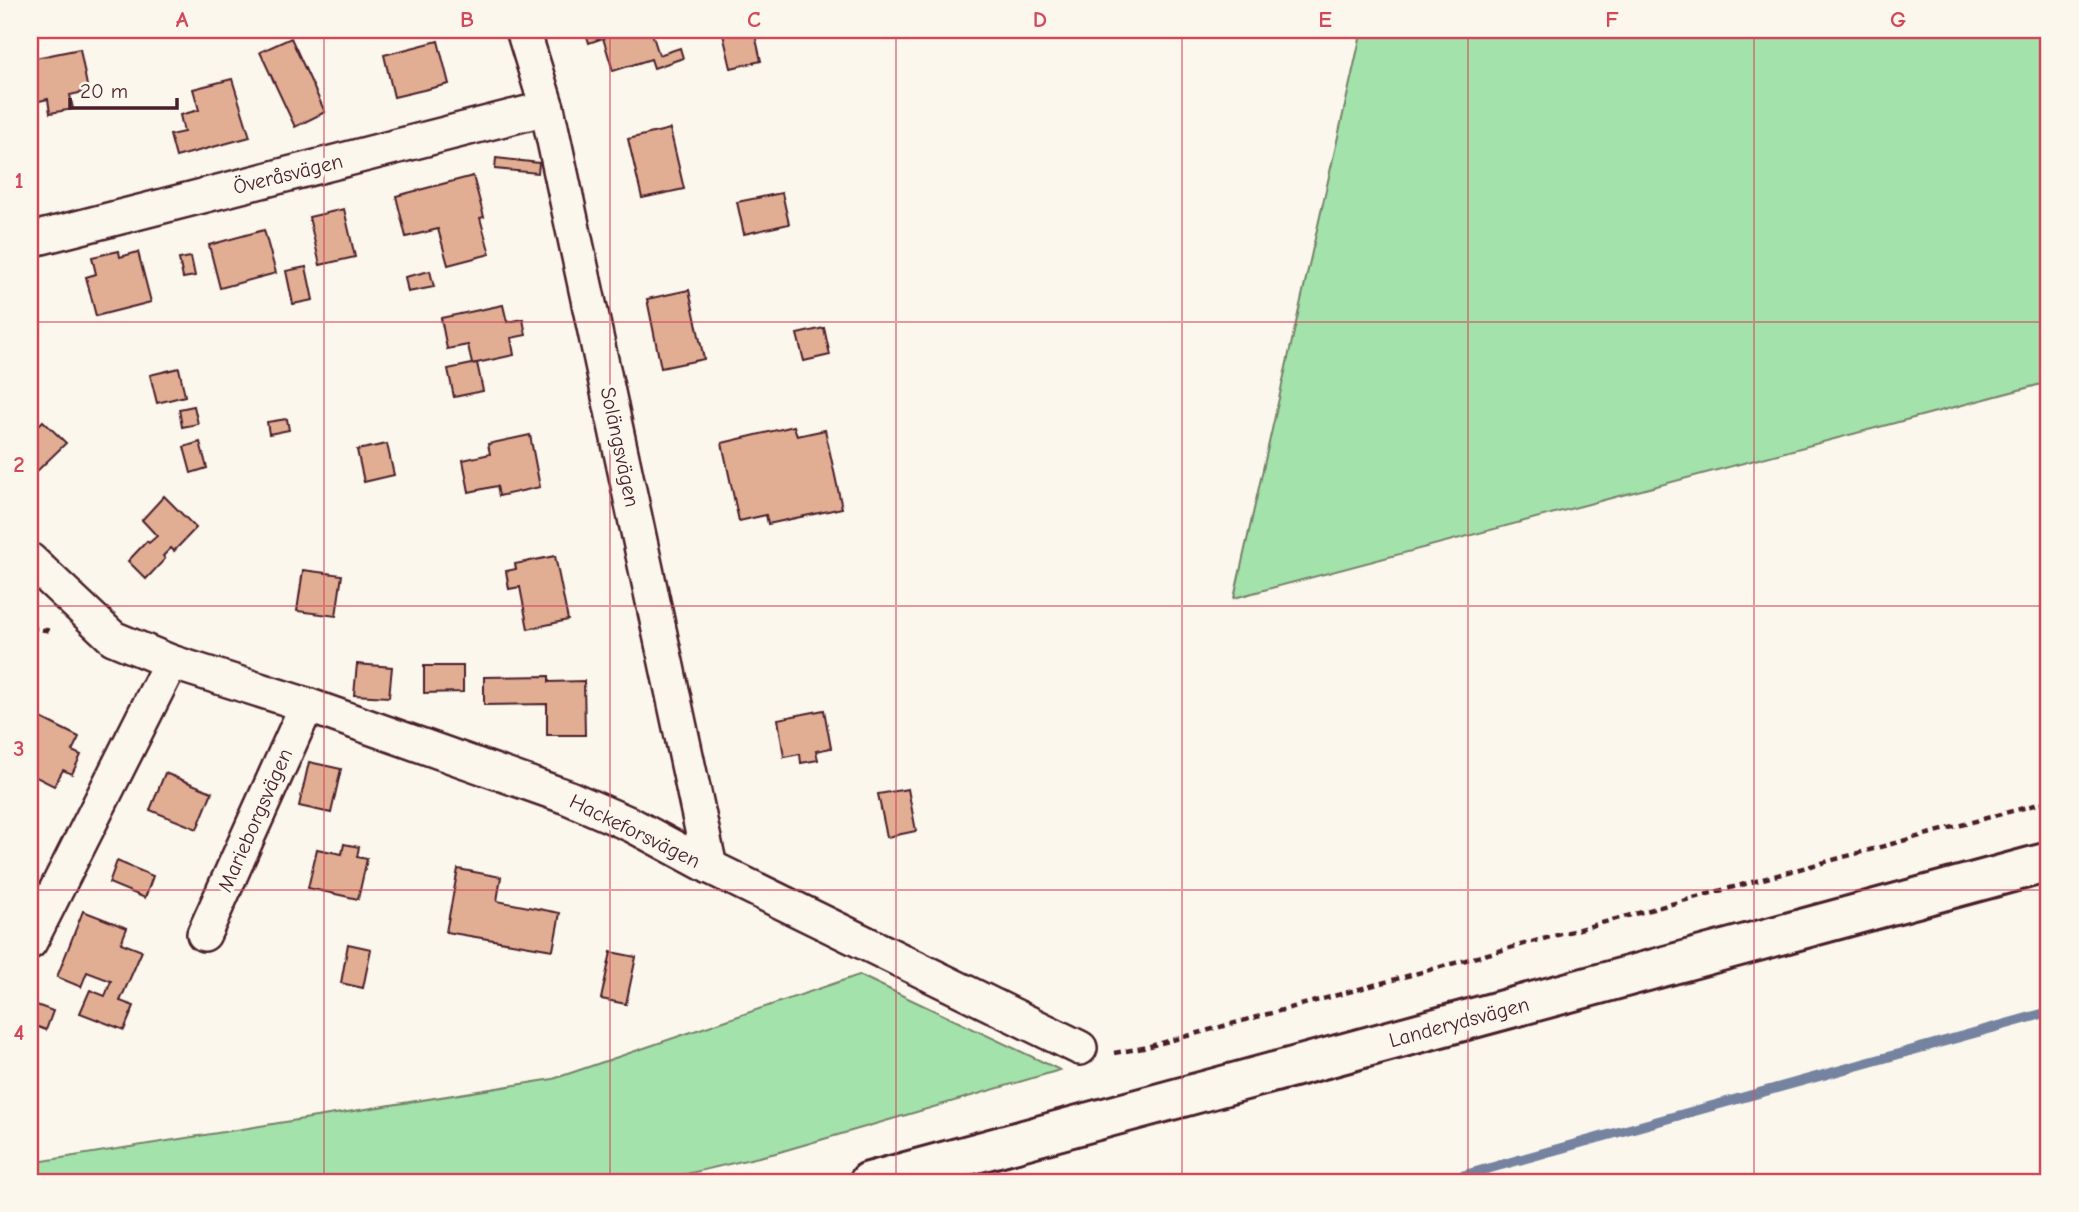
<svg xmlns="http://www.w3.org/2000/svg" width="2079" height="1212" font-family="'Comic Neue',sans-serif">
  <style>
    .green { fill: #a3e2aa; stroke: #76806a; stroke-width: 2 }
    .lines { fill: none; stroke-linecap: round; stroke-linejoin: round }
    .stream { stroke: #7483a0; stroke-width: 10 }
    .building { fill: #e1ae94; stroke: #4a1f2b; stroke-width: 2 }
    .minor-casing { stroke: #4a1f2b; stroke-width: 38 }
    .tertiary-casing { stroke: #4a1f2b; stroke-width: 44 }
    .path { stroke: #4a1f2b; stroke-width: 4.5; stroke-dasharray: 7 5; stroke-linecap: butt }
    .minor { stroke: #fbf7ec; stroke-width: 33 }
    .tertiary { stroke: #fbf7ec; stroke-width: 38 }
    .grid { fill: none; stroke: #d1495b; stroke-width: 2; stroke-opacity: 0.55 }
    .labels { text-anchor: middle; stroke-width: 7; stroke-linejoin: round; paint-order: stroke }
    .street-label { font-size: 21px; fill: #4a1f2b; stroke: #fbf7ec }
    .neatline { fill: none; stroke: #d1495b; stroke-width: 2.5 }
    .grid-label { font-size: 23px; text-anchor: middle; font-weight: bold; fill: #d1495b }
  </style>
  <rect width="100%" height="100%" fill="#fbf7ec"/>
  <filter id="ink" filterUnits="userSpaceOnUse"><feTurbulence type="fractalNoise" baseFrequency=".0143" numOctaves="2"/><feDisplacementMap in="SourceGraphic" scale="14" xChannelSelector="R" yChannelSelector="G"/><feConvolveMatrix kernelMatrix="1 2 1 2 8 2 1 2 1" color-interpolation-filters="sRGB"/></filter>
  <g filter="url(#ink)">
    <g class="green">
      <polygon points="1362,30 2049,30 2049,382 1234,598"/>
      <polygon points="859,975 1060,1070 776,1153 652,1182 30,1182 30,1163 553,1079"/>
    </g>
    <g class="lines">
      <polyline class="stream" points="1440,1182 2049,1012"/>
    </g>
    <g class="building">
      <polygon points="585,30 651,30 659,55 680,48 683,58 654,68 651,59 613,71 603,38 589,43"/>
      <polygon points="722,30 754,30 761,61 731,68"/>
      <polygon points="291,38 325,112 295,127 260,52"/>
      <polygon points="438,41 449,84 394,97 384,55"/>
      <polygon points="80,49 88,91 70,95 73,109 50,113 48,99 30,103 30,59"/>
      <polygon points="232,79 250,137 176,157 170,135 184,132 180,115 199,110 193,89"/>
      <polygon points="670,129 684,189 642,198 628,139"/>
      <polygon points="496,158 539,163 538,173 495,169"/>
      <polygon points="473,176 484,217 480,218 490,254 448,265 438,229 406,237 396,196"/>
      <polygon points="782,193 789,224 744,234 737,202"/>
      <polygon points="344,209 355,257 320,265 309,217"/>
      <polygon points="264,230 276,273 220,288 209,245"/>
      <polygon points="119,251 120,257 138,252 151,302 96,316 86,277 96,274 92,257"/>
      <polygon points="191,257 195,276 183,278 179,259"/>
      <polygon points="306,267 313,300 293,304 286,271"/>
      <polygon points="430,271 434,287 408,292 405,277"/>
      <polygon points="689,290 704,359 661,368 647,299"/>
      <polygon points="503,305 507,322 523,319 526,335 511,338 514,355 472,364 468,345 447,349 441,318"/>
      <polygon points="824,328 830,355 804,361 797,334"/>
      <polygon points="477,363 483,391 454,397 448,369"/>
      <polygon points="179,368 185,396 157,403 150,375"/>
      <polygon points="194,406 198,424 182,427 179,409"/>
      <polygon points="287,419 289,430 269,434 267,422"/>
      <polygon points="43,421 66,443 30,478 30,434"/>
      <polygon points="794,426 797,436 825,430 842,508 768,524 766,515 739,521 722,443"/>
      <polygon points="530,435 540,487 499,496 497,486 469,492 463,460 490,454 488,444"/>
      <polygon points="200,442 207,468 191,473 184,447"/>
      <polygon points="387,444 394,475 364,482 357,450"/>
      <polygon points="164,496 196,528 174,551 171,548 163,556 165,559 146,579 128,561 147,541 149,543 157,536 142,520"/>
      <polygon points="555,556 568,620 528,629 520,587 509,589 506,571 516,569 515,564"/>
      <polygon points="303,570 342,575 336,616 297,611"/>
      <polygon points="357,664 392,667 389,697 354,695"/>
      <polygon points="424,666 463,666 463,692 424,693"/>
      <polygon points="549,676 549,682 584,681 585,735 547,735 547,704 484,705 484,677"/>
      <polygon points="824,710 831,748 816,751 818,760 801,763 800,754 784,757 778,719"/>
      <polygon points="41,718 79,737 72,751 81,755 72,774 63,770 54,786 30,774 30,736 32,737"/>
      <polygon points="309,762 341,769 331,813 299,806"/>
      <polygon points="165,773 212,792 197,829 150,810"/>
      <polygon points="908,789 916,831 887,837 878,794"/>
      <polygon points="344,844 359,847 357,857 367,859 358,899 308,888 317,849 342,854"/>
      <polygon points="117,861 153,876 145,898 109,883"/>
      <polygon points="458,869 501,877 497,901 560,913 553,950 446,932"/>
      <polygon points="83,911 127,928 121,943 142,951 120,1001 134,1006 124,1030 80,1013 90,990 105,996 111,981 87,972 81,987 57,977"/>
      <polygon points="348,944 371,949 363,988 341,983"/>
      <polygon points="611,952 636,957 626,1004 601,999"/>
      <polygon points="34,1004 53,1011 46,1030 30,1024 30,1015"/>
    </g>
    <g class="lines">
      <g class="minor-casing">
        <g id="minor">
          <polyline points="523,30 547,108 710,867"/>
          <polyline points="30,240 547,108"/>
          <polyline points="30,560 113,638 171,662 307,705 567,797 632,825 710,867 1080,1048"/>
          <polyline points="204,934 307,705"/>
          <polyline points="30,942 171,662"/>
        </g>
      </g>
      <g class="tertiary-casing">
        <polyline id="tertiary" points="869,1182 2049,862"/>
      </g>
      <g class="path">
        <polyline points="30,628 53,631"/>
        <polyline points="1114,1053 1143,1048 2049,801"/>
      </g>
      <use href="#minor" class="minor"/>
      <use href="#tertiary" class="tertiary"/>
    </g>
  </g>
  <path class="grid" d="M324,30V1182M610,30V1182M896,30V1182M1182,30V1182M1468,30V1182M1754,30V1182M30,322H2049M30,606H2049M30,890H2049"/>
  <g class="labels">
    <g class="street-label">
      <text transform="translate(288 174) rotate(-14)" y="7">Överåsvägen</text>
      <text transform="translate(620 447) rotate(78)" y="7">Solängsvägen</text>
      <text transform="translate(255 820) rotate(-66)" y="7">Marieborgsvägen</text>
      <text transform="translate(635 831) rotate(26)" y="7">Hackeforsvägen</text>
      <text transform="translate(1459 1022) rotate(-15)" y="7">Landerydsvägen</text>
    </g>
  </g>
  <rect width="2079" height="1212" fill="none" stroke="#fbf7ec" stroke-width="77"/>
  <path d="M70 98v10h107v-10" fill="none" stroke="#4a1f2b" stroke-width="3.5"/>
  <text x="80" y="98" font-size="21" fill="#4a1f2b" stroke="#fbf7ec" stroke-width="5" paint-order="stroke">20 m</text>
  <rect x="38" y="38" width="2002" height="1136" class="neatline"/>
  <g class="grid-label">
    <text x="182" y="27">A</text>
    <text x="467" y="27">B</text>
    <text x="754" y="27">C</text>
    <text x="1040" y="27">D</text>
    <text x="1325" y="27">E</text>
    <text x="1612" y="27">F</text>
    <text x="1898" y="27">G</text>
    <text x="19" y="188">1</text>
    <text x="19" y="472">2</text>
    <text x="19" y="756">3</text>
    <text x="19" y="1040">4</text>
  </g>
</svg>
